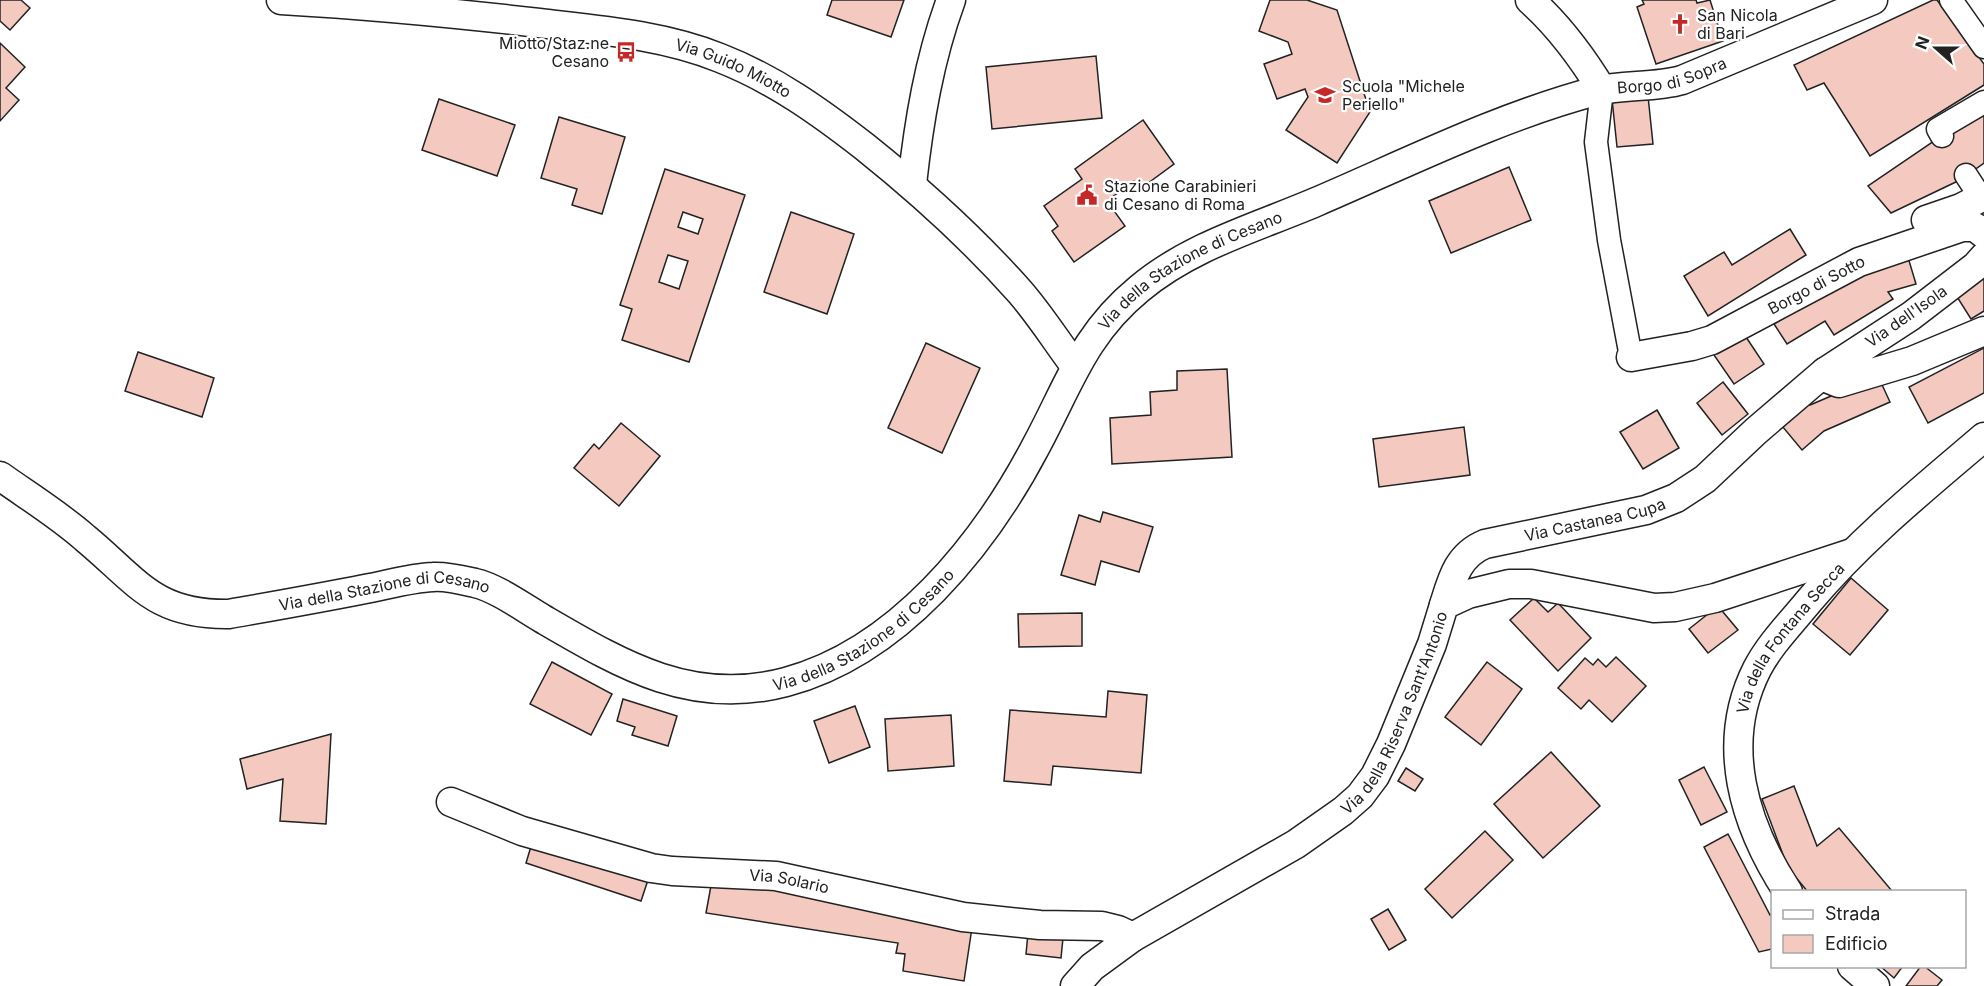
<svg xmlns="http://www.w3.org/2000/svg" width="1984" height="986" font-family="Inter,sans-serif">
  <style>
    .building { fill: #f3c9c0; stroke: #222; stroke-width: 1.5; fill-rule: evenodd }
    .lines { fill: none; stroke-linecap: round; stroke-linejoin: round }
    .pedestrian-casing { stroke: #222; stroke-width: 25 }
    .minor-casing { stroke: #222; stroke-width: 31 }
    .pedestrian { stroke: #fff; stroke-width: 22 }
    .minor { stroke: #fff; stroke-width: 28 }
    .labels { text-anchor: middle; stroke-width: 4.5; stroke-linejoin: round; paint-order: stroke }
    .poi-label { font-size: 16px; fill: #222; stroke: #fff; text-anchor: start }
    .street-label { font-size: 16px; fill: #222; stroke: #fff }
  </style>
  <rect width="100%" height="100%" fill="#fff"/>
  <g class="building">
    <polygon points="0,0 21,0 30,8 10,30 0,21"/>
    <polygon points="832,0 904,0 891,37 827,15"/>
    <polygon points="1270,0 1307,0 1337,10 1370,112 1337,163 1286,130 1308,97 1305,89 1277,99 1264,64 1292,54 1288,42 1259,31"/>
    <polygon points="1642,0 1696,0 1697,3 1710,0 1723,41 1656,64 1637,7 1644,4"/>
    <polygon points="1933,0 1937,0 1984,64 1984,85 1870,156 1824,83 1807,90 1794,65"/>
    <polygon points="0,43 25,67 6,88 19,100 0,121"/>
    <polygon points="1096,56 1102,118 992,129 986,67"/>
    <polygon points="1648,96 1653,144 1617,147 1612,99"/>
    <polygon points="439,99 515,125 497,176 422,150"/>
    <polygon points="1984,107 1984,163 1960,180 1891,213 1868,186"/>
    <polygon points="559,117 625,137 602,214 572,205 577,189 541,178"/>
    <polygon points="1143,120 1174,164 1140,189 1134,181 1107,201 1125,226 1074,262 1052,231 1058,226 1044,206 1082,179 1075,169"/>
    <polygon points="1509,167 1531,220 1451,253 1429,201"/>
    <path d="M665,169L745,195L689,362L622,340L632,309L620,305ZM683,212L703,219L698,234L678,227ZM668,255L688,261L679,289L659,282Z"/>
    <polygon points="791,212 854,234 827,314 764,292"/>
    <polygon points="1790,229 1806,255 1708,316 1684,276 1724,252 1732,265"/>
    <polygon points="1907,254 1916,284 1888,292 1893,299 1834,335 1825,321 1787,344 1774,324 1868,266"/>
    <polygon points="1984,273 1984,311 1971,319 1954,292"/>
    <polygon points="1744,334 1764,364 1734,384 1714,355"/>
    <polygon points="926,343 980,368 942,453 888,428"/>
    <polygon points="1984,348 1984,393 1928,423 1909,387"/>
    <polygon points="138,352 214,378 202,417 125,391"/>
    <polygon points="1227,369 1232,457 1112,464 1110,418 1151,415 1150,392 1177,390 1177,371"/>
    <polygon points="1878,376 1890,402 1824,431 1802,450 1777,420 1804,398 1810,405"/>
    <polygon points="1723,382 1748,414 1722,435 1697,403"/>
    <polygon points="1657,410 1679,448 1643,469 1620,432"/>
    <polygon points="621,423 660,456 619,506 574,468 594,444 599,449"/>
    <polygon points="1464,427 1470,475 1379,487 1373,439"/>
    <polygon points="1103,512 1153,527 1139,572 1101,561 1095,585 1061,575 1079,515 1100,522"/>
    <polygon points="1851,578 1888,610 1850,655 1813,624"/>
    <polygon points="1534,598 1548,612 1558,603 1591,638 1558,671 1510,620"/>
    <polygon points="1718,606 1738,630 1708,653 1689,629"/>
    <polygon points="1082,613 1082,646 1019,647 1018,614"/>
    <polygon points="1616,657 1646,686 1612,722 1589,700 1581,709 1558,688 1585,658 1593,665 1598,659 1606,667"/>
    <polygon points="552,662 612,694 591,735 530,704"/>
    <polygon points="1487,662 1522,689 1481,745 1445,717"/>
    <polygon points="1108,691 1147,695 1141,773 1053,766 1051,785 1004,781 1010,710 1106,717"/>
    <polygon points="623,699 677,716 668,746 632,735 635,727 617,721"/>
    <polygon points="855,706 870,747 829,763 814,721"/>
    <polygon points="951,715 954,766 888,771 885,719"/>
    <polygon points="331,734 326,824 280,821 283,779 247,789 240,759"/>
    <polygon points="1551,752 1600,806 1543,858 1494,804"/>
    <polygon points="1704,767 1727,812 1701,825 1679,780"/>
    <polygon points="1406,768 1423,779 1415,791 1398,781"/>
    <polygon points="1794,786 1817,846 1839,828 1892,891 1808,892 1788,868 1762,799"/>
    <polygon points="1485,831 1513,860 1452,918 1425,889"/>
    <polygon points="1728,834 1770,915 1772,914 1772,949 1759,952 1704,847"/>
    <polygon points="532,843 648,880 641,901 526,863"/>
    <polygon points="712,880 973,921 964,981 903,971 905,954 896,953 898,943 706,913"/>
    <polygon points="1388,909 1406,940 1389,950 1371,919"/>
    <polygon points="1028,933 1063,938 1061,958 1026,954"/>
    <polygon points="1880,966 1903,966 1894,978"/>
    <polygon points="1921,966 1924,966 1942,980 1937,986 1906,986"/>
  </g>
  <g class="lines">
    <g class="pedestrian-casing">
      <g id="pedestrian">
        <polyline points="1951,0 1984,47"/>
        <polyline points="1602,90 1596,142 1609,240 1631,357"/>
        <polyline points="1942,136 1938,129 1984,102"/>
        <polyline points="1966,175 1981,198"/>
      </g>
    </g>
    <g class="minor-casing">
      <g id="minor">
        <path id="s1" d="M281,0C367,5 453,13 539,23C599,30 663,35 720,58C774,79 820,112 865,147C920,191 973,239 1020,292C1040,315 1057,342 1075,366"/>
        <path d="M1530,0C1559,26 1582,57 1602,90"/>
        <path d="M912,184C919,121 929,60 951,0"/>
        <polyline points="1926,220 1961,208 1984,196"/>
        <polyline points="1984,257 1976,266 1911,316 1825,372 1829,379 1839,383 1912,361 1984,331"/>
        <path id="s2" d="M1631,357L1692,346L1712,340L1859,262L1962,227H1975L1984,234"/>
        <path id="s3" d="M0,476C28,496 59,515 85,538C138,582 154,615 229,614C274,606 320,598 365,589C387,585 410,578 433,577C446,576 462,580 475,583C497,588 524,608 543,619C622,665 692,707 786,682C898,652 984,545 1036,446C1069,385 1083,335 1139,289C1190,246 1255,228 1316,202C1407,163 1501,116 1596,91C1624,84 1654,88 1682,80L1873,0"/>
        <path id="s4" d="M1444,605C1452,579 1458,555 1485,544L1646,510L1676,498L1705,479L1756,431L1825,372"/>
        <path id="s5" d="M451,802L522,831L651,868L672,871L776,876L963,917L1040,925L1102,926L1118,930L1133,937"/>
        <path id="s6" d="M1788,892C1744,825 1719,744 1757,669C1770,644 1791,623 1809,601C1861,539 1923,489 1984,437"/>
        <polyline points="1852,966 1875,986"/>
        <path id="s7" d="M1075,986L1092,967L1133,937L1296,844L1343,811L1360,796L1375,776L1391,744L1432,644L1444,605L1468,594L1509,584H1531L1654,608L1675,607L1715,598L1852,553"/>
      </g>
    </g>
    <use href="#pedestrian" class="pedestrian"/>
    <use href="#minor" class="minor"/>
  </g>
  <defs>
    <g id="church-bare" transform="scale(1.62)"><path d="M-1.2-6h2.4v3.5h3.3v2.4h-3.3V6h-2.4V-.1h-3.3v-2.4h3.3Z" fill="#c62828" stroke="#fff" stroke-width="2.5" paint-order="stroke"/></g>
    <g id="bus-bare" transform="scale(1.62)"><path d="M-5-6H5V4H4V6H2V4H-2V6H-4V4H-5ZM-3.5-4V0h7V-4ZM-3.5 1.2v1.5H-2V1.2ZM2 1.2v1.5H3.5V1.2Z" fill="#c62828" stroke="#fff" stroke-width="2.5" paint-order="stroke"/></g>
    <g id="school-bare" transform="scale(1.62)"><path d="M0-5L7-2L0 1L-7-2ZM-4 1L0 2.5L4 1V4Q0 6-4 4Z" fill="#c62828" stroke="#fff" stroke-width="2.5" paint-order="stroke"/></g>
    <g id="civic-bare" transform="scale(1.62)"><path d="M-.6-6.5H3V-4.5H.6V-3L4-1V1h2V6H-6V1h2V-1L-.6-3ZM-1.2 2.5V6h2.4V2.5Z" fill="#c62828" stroke="#fff" stroke-width="2.5" paint-order="stroke"/></g>
  </defs>
  <g fill-rule="evenodd">
    <use href="#church-bare" x="1680" y="24"/>
    <use href="#bus-bare" x="626" y="52"/>
    <use href="#school-bare" x="1325" y="95"/>
    <use href="#civic-bare" x="1087" y="195"/>
  </g>
  <g class="labels">
    <g class="poi-label">
      <text x="1697" y="21">San Nicola<tspan x="1697" dy="18">di Bari</tspan></text>
      <text x="609" y="49" text-anchor="end">Miotto/Staz.ne<tspan x="609" dy="18">Cesano</tspan></text>
      <text x="1342" y="92">Scuola "Michele<tspan x="1342" dy="18">Periello"</tspan></text>
      <text x="1104" y="192">Stazione Carabinieri<tspan x="1104" dy="18">di Cesano di Roma</tspan></text>
    </g>
    <g class="street-label">
      <text dy="6" stroke="none"><textPath href="#s1" startOffset="460">Via Guido Miotto</textPath></text>
      <text dy="6" stroke="none"><textPath href="#s3" startOffset="1980">Borgo di Sopra</textPath></text>
      <text dy="6" stroke="none"><textPath href="#s3" startOffset="1456">Via della Stazione di Cesano</textPath></text>
      <text dy="6" stroke="none"><textPath href="#s2" startOffset="201">Borgo di Sotto</textPath></text>
      <text transform="translate(1906 316) rotate(-35)" y="6">Via dell'Isola</text>
      <text dy="6" stroke="none"><textPath href="#s4" startOffset="189">Via Castanea Cupa</textPath></text>
      <text dy="6" stroke="none"><textPath href="#s3" startOffset="432">Via della Stazione di Cesano</textPath></text>
      <text dy="6" stroke="none"><textPath href="#s3" startOffset="954">Via della Stazione di Cesano</textPath></text>
      <text dy="6" stroke="none"><textPath href="#s6" startOffset="280">Via della Fontana Secca</textPath></text>
      <text dy="6" stroke="none"><textPath href="#s7" startOffset="434">Via della Riserva Sant'Antonio</textPath></text>
      <text dy="6" stroke="none"><textPath href="#s5" startOffset="350">Via Solario</textPath></text>
    </g>
  </g>
  <rect x="1771" y="890" width="195" height="78" fill="#ffffff" stroke="#a7a7a7" stroke-width="1.5"/>
  <rect x="1783" y="910" width="30" height="9" fill="#ffffff" stroke="#a7a7a7" stroke-width="1.5"/>
  <text x="1825" y="920" font-size="18" fill="#222222">Strada</text>
  <rect x="1783" y="935" width="30" height="18" fill="#f3c9c0" stroke="#a7a7a7" stroke-width="1.5"/>
  <text x="1825" y="950" font-size="18" fill="#222222">Edificio</text>
  <g transform="translate(1936 48) rotate(291)" stroke="#ffffff" stroke-width="4.5" paint-order="stroke">
  <path d="M0-4.5L10 22L0 15L-10 22Z" fill="#222222"/>
  <text y="-9" font-size="16" font-weight="bold" text-anchor="middle" fill="#222222">N</text>
  </g>
</svg>
